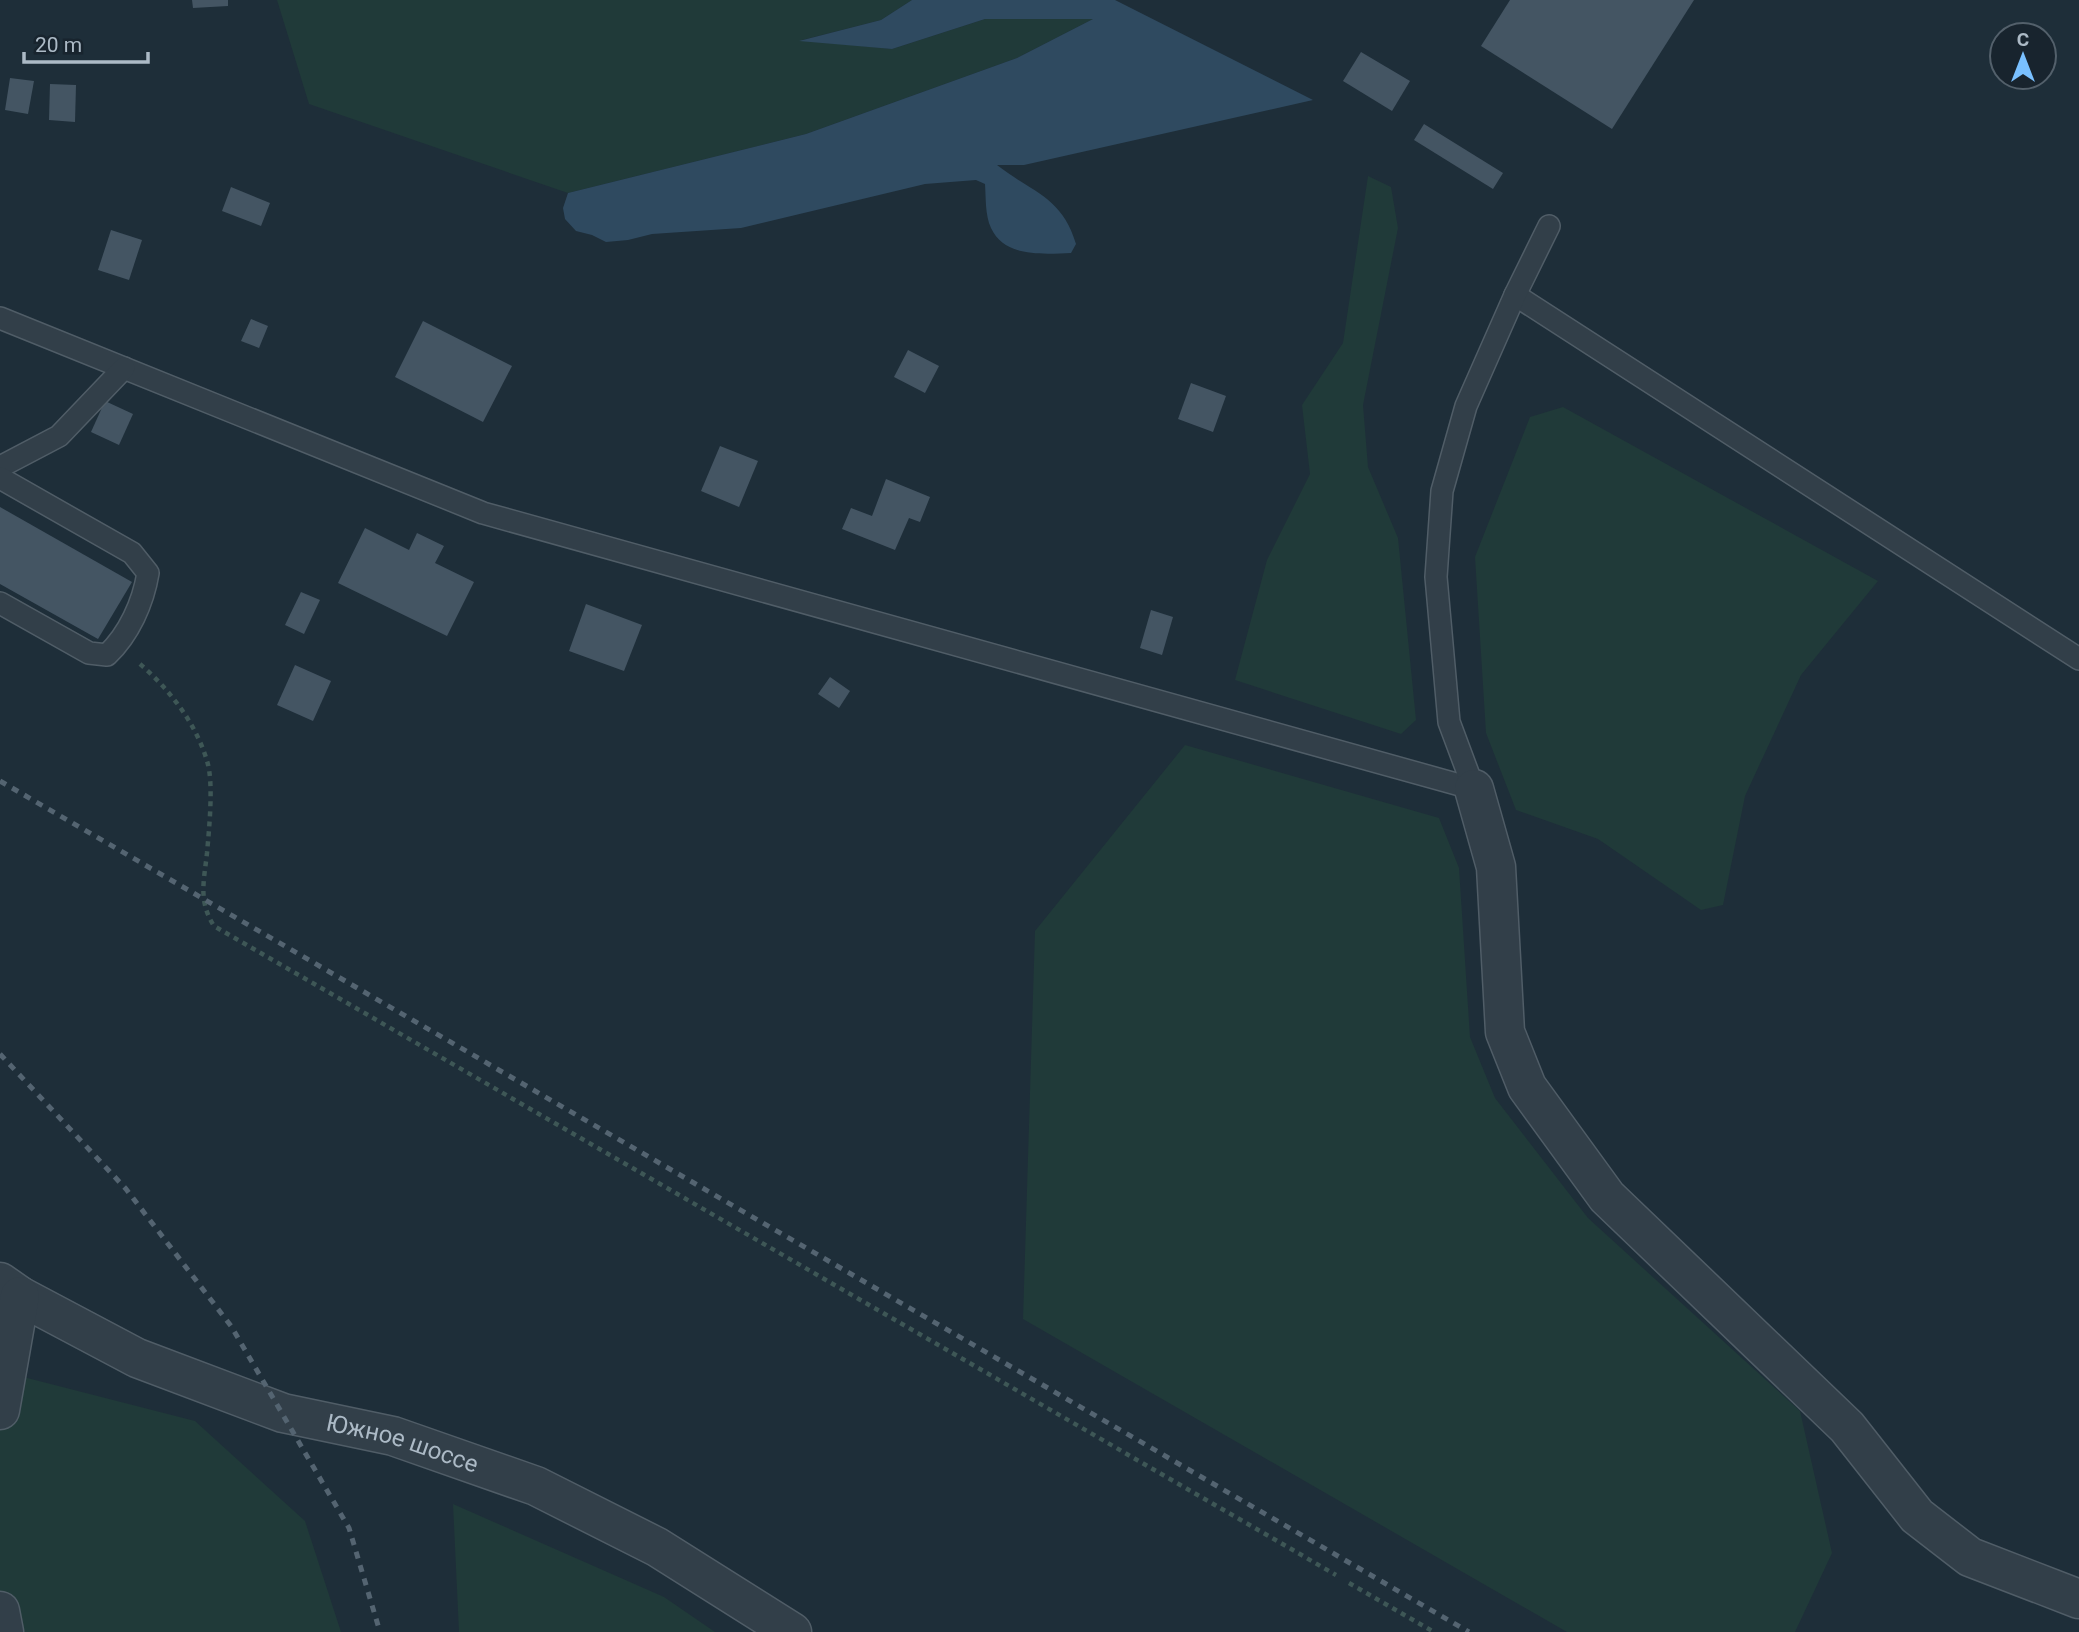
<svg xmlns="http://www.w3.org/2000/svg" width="2079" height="1632" font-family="Roboto,sans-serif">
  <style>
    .green { fill: #203a39 }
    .water { fill: #2f4a60 }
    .building { fill: #445563 }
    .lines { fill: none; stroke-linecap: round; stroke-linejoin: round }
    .lane-casing { stroke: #505d67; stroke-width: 24 }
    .street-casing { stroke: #505d67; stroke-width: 41 }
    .path { stroke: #3e5756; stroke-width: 4.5; stroke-dasharray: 5 5; stroke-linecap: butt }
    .lane { stroke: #323f49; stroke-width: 21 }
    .street { stroke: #323f49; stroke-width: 38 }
    .rail { stroke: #546471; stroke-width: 5; stroke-dasharray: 7 7; stroke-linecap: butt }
    .labels { text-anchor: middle; stroke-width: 5; stroke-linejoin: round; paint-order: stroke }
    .street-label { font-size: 24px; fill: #acbac6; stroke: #18242e }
  </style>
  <rect width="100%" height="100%" fill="#1e2e39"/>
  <g class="green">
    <polygon points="277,0 912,0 881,20 802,40 892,49 985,19 1095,18 1017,58 806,134 568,193 309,104"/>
    <polygon points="1368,176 1391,187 1398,228 1363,405 1368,467 1398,538 1416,720 1401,734 1235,680 1267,560 1310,474 1302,405 1343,343"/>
    <polygon points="1563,407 1878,581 1801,675 1745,796 1723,905 1701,910 1598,839 1516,810 1486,733 1475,557 1530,417"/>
    <polygon points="1185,745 1439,818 1459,868 1470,1037 1495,1098 1588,1218 1800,1411 1832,1553 1795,1632 1567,1632 1023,1319 1035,931"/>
    <polygon points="0,1371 195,1421 305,1521 341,1632 0,1632"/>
    <polygon points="453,1504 664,1597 715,1632 459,1632"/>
  </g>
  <path class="water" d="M912,0H1115L1313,100L1024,165H997C1031,192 1062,196 1076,244L1071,253C1044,254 1005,258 991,228C985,215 986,198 985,184L976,180L925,184L741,228L652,234L628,240L606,242L592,235L576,231L565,219L563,208L568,193L806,134L1017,58L1093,19H985L892,49L799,41L881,20Z"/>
  <g class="building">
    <polygon points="192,0 228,0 228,6 193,8"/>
    <polygon points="1510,0 1694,0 1612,129 1481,46"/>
    <polygon points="1361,52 1410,81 1392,111 1343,81"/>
    <polygon points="10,78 34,81 28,114 5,110"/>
    <polygon points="50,84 76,85 75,122 49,120"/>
    <polygon points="1424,124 1503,173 1493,189 1414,140"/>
    <polygon points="231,187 270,203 261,226 222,211"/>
    <polygon points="111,230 142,240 129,280 98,270"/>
    <polygon points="251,319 268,326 259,348 241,341"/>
    <polygon points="423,321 512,366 483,422 395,377"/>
    <polygon points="908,350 939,366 925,393 894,377"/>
    <polygon points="1191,383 1226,396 1213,432 1178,419"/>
    <polygon points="105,401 133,414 119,445 91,432"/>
    <polygon points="720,446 758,461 739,507 701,491"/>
    <polygon points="886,479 930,497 920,522 909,518 895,550 842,529 851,508 872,516"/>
    <polygon points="0,507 132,582 98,639 0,584"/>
    <polygon points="365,528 409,550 417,533 444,546 435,563 474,582 447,636 338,583"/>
    <polygon points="301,592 320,600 304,634 285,625"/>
    <polygon points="586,604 642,625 624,671 569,651"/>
    <polygon points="1151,610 1173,617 1162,655 1140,648"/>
    <polygon points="295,665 331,681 313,721 277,705"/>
    <polygon points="830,677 850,691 839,708 818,694"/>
  </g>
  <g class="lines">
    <g class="lane-casing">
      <g id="lane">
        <polyline points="1515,295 2079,659"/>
        <polyline points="0,318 483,513 1474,789"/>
        <polyline points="0,467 59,436 124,368"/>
        <path d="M0,478L132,553L148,573C143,603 129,634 107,655L89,653L0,603"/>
        <polyline points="1474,789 1449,722 1436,577 1442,491 1466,406 1515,295 1549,226"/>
      </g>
    </g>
    <g class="street-casing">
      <g id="street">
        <polyline points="1474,789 1496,867 1505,1032 1527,1087 1607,1197 1847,1427 1917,1516 1970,1557 2079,1599"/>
        <path id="s1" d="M0,1282L20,1296L137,1358L283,1413L393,1436L536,1486L657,1547L792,1632"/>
        <polyline points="0,1410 20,1296"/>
        <polyline points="0,1611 4,1632"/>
      </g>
    </g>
    <g class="path">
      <path d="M140,664C169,689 196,723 207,761C214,782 209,830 207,853C204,881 198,901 214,926L1336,1575"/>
      <polyline points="1349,1583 1434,1632"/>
    </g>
    <use href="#lane" class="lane"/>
    <use href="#street" class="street"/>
    <g class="rail">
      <polyline points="0,781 1469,1632"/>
      <polyline points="0,1054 126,1189 231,1326 349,1528 380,1632"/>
    </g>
  </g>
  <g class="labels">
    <g class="street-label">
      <text dy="8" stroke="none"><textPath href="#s1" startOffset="436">Южное шоссе</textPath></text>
    </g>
  </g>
  <g transform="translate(2023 56)"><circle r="33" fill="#18242e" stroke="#53606b" stroke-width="2"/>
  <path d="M0-5L12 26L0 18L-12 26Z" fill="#79c0ff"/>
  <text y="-10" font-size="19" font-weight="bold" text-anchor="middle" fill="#acbac6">С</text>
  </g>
  <path d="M24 52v10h124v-10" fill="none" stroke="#acbac6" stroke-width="3.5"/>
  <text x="35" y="52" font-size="21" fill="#acbac6" stroke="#18242e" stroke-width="5" paint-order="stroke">20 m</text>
</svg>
